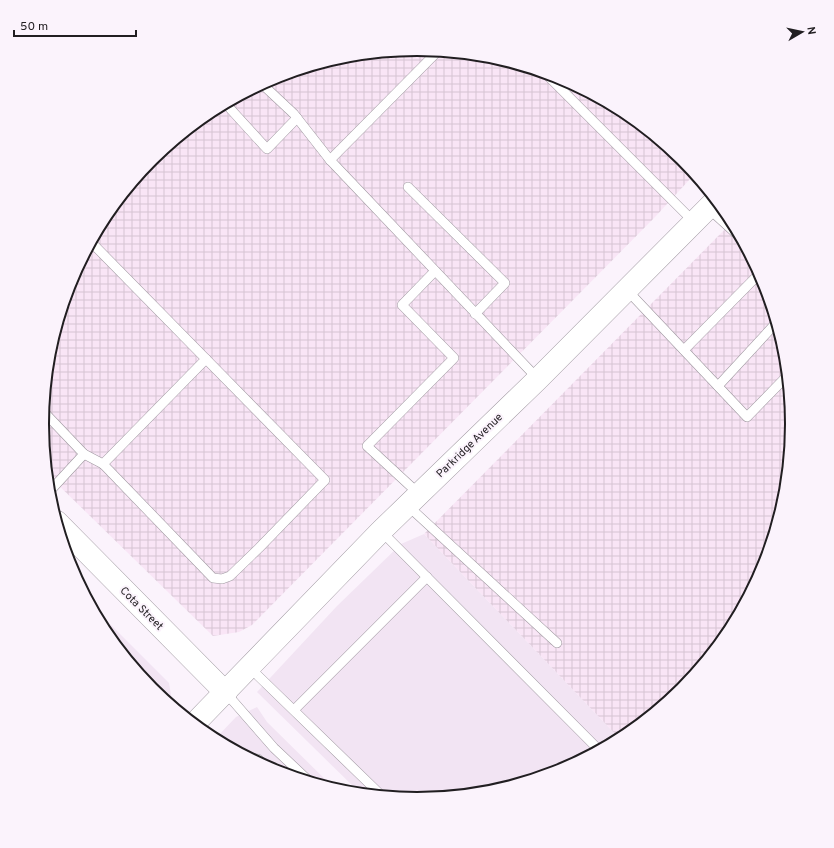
<svg xmlns="http://www.w3.org/2000/svg" width="834" height="848" font-family="Overpass,sans-serif">
  <style>
    .built { fill: #f2e4f3 }
    .industrial { fill: url(#industrial-grid) }
    .lines { fill: none; stroke-linecap: round; stroke-linejoin: round }
    .lane-casing { stroke: #9f98a0; stroke-width: 10 }
    .secondary-casing { stroke: #9f98a0; stroke-width: 23 }
    .lane { stroke: #fff; stroke-width: 9 }
    .secondary { stroke: #fff; stroke-width: 22 }
    .labels { text-anchor: middle; stroke-width: 4; stroke-linejoin: round; paint-order: stroke }
    .street-label { font-size: 11px; fill: #211e21; stroke: #fbf3fc }
    .rim { fill: none; stroke: #211e21; stroke-width: 2 }
  </style>
  <defs>
    <pattern id="industrial-grid" width="8" height="8" patternUnits="userSpaceOnUse"><rect width="8" height="8" fill="#f9e5f6"/><path d="M0 4h8M4 0v8" fill="none" stroke="#d5c4d3"/></pattern>
  </defs>
  <rect width="100%" height="100%" fill="#fbf3fc"/>
  <g class="built">
    <polygon points="424,534 620,739 560,771 490,792 417,799 360,793 257,692 337,606 401,544"/>
    <polygon points="89,603 169,683 171,695 168,702 152,689 105,632"/>
    <polygon points="257,707 267,722 335,789 273,770 215,739 236,717"/>
  </g>
  <g class="industrial">
    <polygon points="417,49 490,56 561,78 623,111 691,178 655,217 252,625 239,632 213,636 47,474 42,424 49,351 71,280 105,215 152,159 209,112 274,77 344,56"/>
    <polygon points="732,222 764,281 785,351 792,424 785,497 763,568 729,633 682,689 620,739 424,534"/>
  </g>
  <g class="lines">
    <g class="lane-casing">
      <g id="lane">
        <polyline points="544,72 693,221"/>
        <polyline points="262,84 294,114 330,160 538,379"/>
        <polyline points="225,103 267,149 297,118"/>
        <polyline points="330,160 438,51"/>
        <polyline points="408,187 505,283 475,314"/>
        <polyline points="708,208 741,238"/>
        <polyline points="626,289 747,417 787,376"/>
        <polyline points="684,350 760,273"/>
        <polyline points="718,386 776,323"/>
        <polyline points="43,411 84,454 103,464 206,359 91,242"/>
        <polyline points="103,464 213,578 222,579 230,576 259,548 325,480 206,359"/>
        <polyline points="49,492 84,454"/>
        <polyline points="419,494 367,446 454,358 402,305 435,271"/>
        <polyline points="407,505 557,643"/>
        <polyline points="381,531 599,750"/>
        <polyline points="250,668 381,795"/>
        <polyline points="226,693 274,748 309,781"/>
        <polyline points="294,710 427,577"/>
        <polyline points="251,758 258,759 264,765"/>
      </g>
    </g>
    <g class="secondary-casing">
      <g id="secondary">
        <polyline points="57,522 226,693"/>
        <polyline points="194,724 381,531 538,379 716,200"/>
      </g>
    </g>
    <use href="#lane" class="lane"/>
    <use href="#secondary" class="secondary"/>
  </g>
  <g class="labels">
    <g class="street-label">
      <text transform="translate(469 445) rotate(-44)" y="4">Parkridge Avenue</text>
      <text transform="translate(142 608) rotate(45)" y="4">Cota Street</text>
    </g>
  </g>
  <path d="M0 0H834V848H0ZM49 424a368 368 0 1 1 736 0a368 368 0 1 1-736 0Z" fill="#fbf3fc" fill-rule="evenodd"/>
  <path class="rim" d="M49 424a368 368 0 1 1 736 0a368 368 0 1 1-736 0Z"/>
  <g transform="translate(802 32) rotate(81)" stroke="#fbf3fc" stroke-width="3" paint-order="stroke">
  <path d="M0-3L7 15L0 10L-7 15Z" fill="#211e21"/>
  <text y="-6" font-size="11" font-weight="bold" text-anchor="middle" fill="#211e21">N</text>
  </g>
  <path d="M14 30v6h122v-6" fill="none" stroke="#211e21" stroke-width="2"/>
  <text x="20" y="30" font-size="12" fill="#211e21" stroke="#fbf3fc" stroke-width="3" paint-order="stroke">50 m</text>
</svg>
